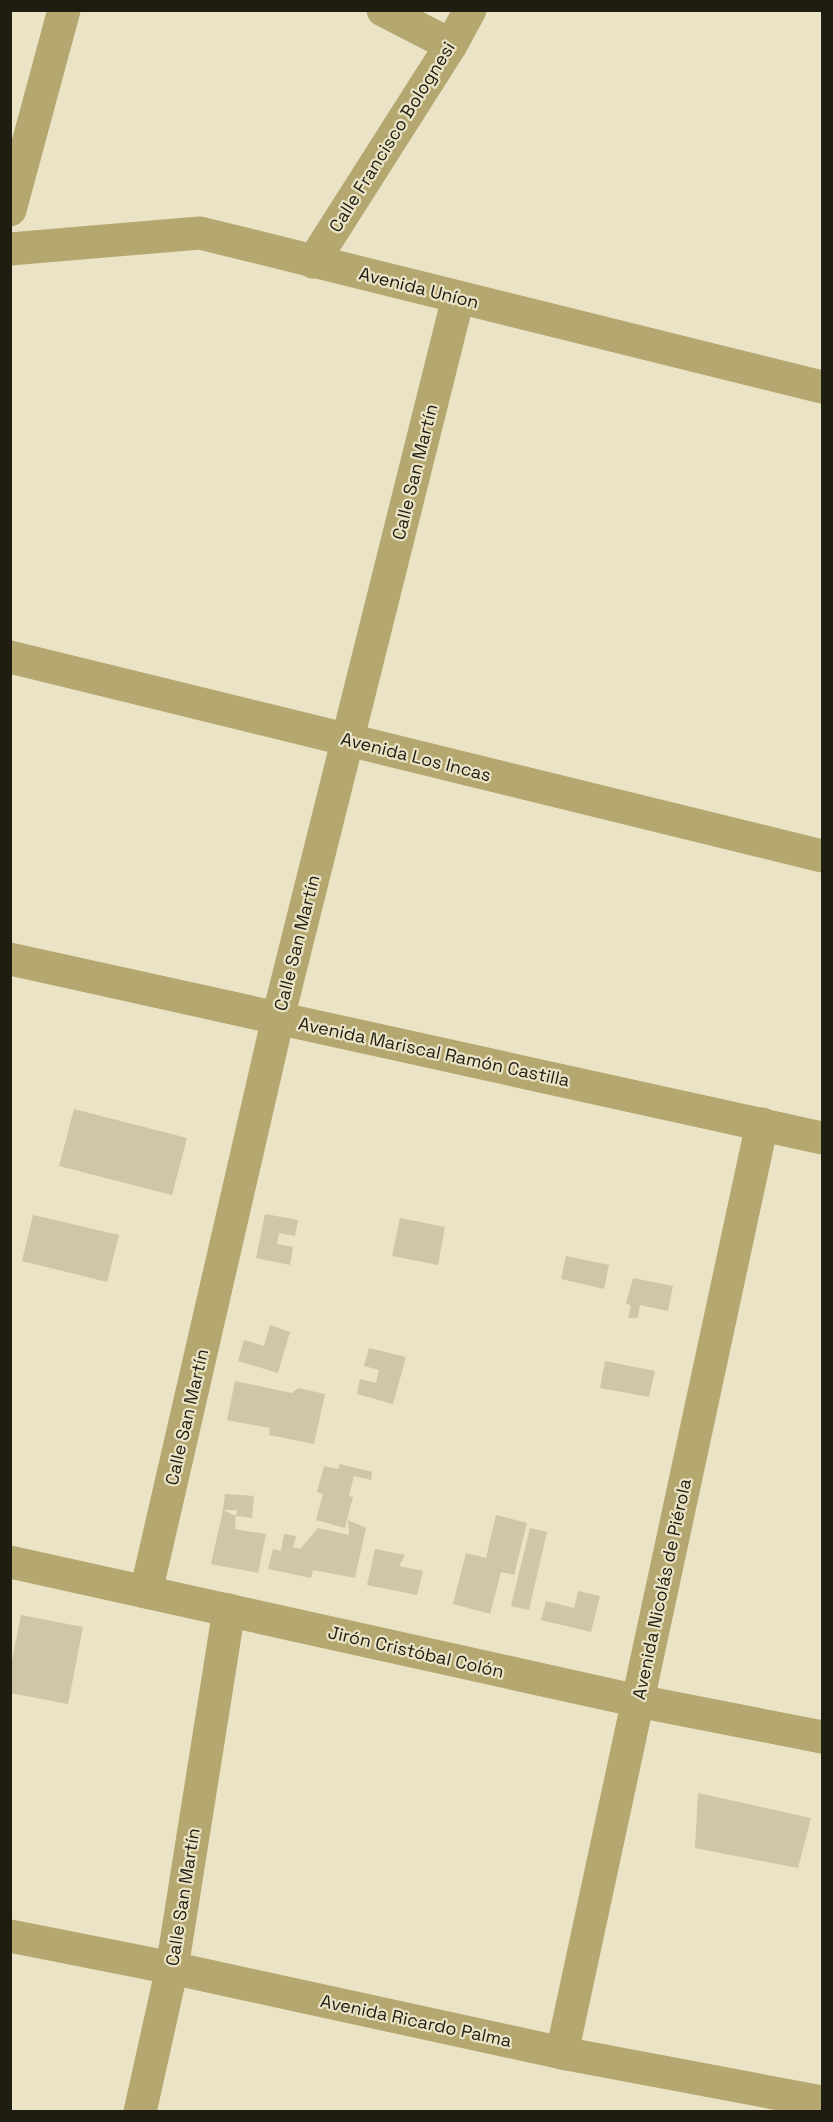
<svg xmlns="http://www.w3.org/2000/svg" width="833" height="2122" font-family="'Space Grotesk',sans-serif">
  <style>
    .building { fill: #cdc6a8 }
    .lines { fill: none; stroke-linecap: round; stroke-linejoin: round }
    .minor { stroke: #b4a76f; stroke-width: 33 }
    .labels { text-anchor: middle; stroke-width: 4.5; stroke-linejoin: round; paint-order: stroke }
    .street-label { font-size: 18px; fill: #1f1d11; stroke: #eae3c5 }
  </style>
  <rect width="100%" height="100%" fill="#eae3c5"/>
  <g class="building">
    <polygon points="74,1109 187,1138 172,1195 59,1166"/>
    <polygon points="265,1214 298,1220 295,1236 279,1233 277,1244 293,1247 290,1265 256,1258"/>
    <polygon points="33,1215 119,1235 107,1282 22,1261"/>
    <polygon points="400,1218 445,1227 438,1265 392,1256"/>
    <polygon points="566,1256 609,1265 604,1289 561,1279"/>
    <polygon points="633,1278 673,1286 668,1311 640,1305 638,1318 628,1318 631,1306 626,1303"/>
    <polygon points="270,1325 290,1332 278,1373 238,1361 244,1340 264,1346"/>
    <polygon points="369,1348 406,1357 393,1404 357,1394 360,1379 376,1383 379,1370 364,1366"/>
    <polygon points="605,1361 655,1371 649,1397 600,1388"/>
    <polygon points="235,1381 292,1393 298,1388 325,1394 314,1444 269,1435 270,1428 227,1420"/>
    <polygon points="340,1464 372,1472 371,1480 354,1476 349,1496 353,1497 345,1528 316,1520 323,1494 317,1492 324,1466 338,1469"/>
    <polygon points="225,1494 254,1496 252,1518 236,1516 237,1510 223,1510"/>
    <polygon points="223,1510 236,1516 235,1529 266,1534 258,1573 211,1564"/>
    <polygon points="496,1515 527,1523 514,1575 501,1572 490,1614 453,1604 466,1553 486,1558"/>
    <polygon points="348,1520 366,1528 355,1578 313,1570 311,1578 268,1569 273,1549 281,1551 284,1534 296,1536 293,1547 300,1549 318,1528 349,1535"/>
    <polygon points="530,1528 547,1532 529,1610 511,1606"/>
    <polygon points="375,1549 405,1555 399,1566 423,1571 417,1595 367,1585"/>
    <polygon points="578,1591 600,1596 591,1632 541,1620 546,1601 574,1608"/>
    <polygon points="21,1615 83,1627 68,1704 10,1693 10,1670"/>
    <polygon points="698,1793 811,1818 798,1868 695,1848"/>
  </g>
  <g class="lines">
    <g class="minor">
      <polyline points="383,10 451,45"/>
      <polyline points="10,210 64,10"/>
      <polyline points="10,249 200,233 822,387"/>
      <polyline points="313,262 451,45 470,10"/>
      <polyline points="10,657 822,856"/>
      <polyline points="10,959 822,1138"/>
      <polyline points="10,1562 638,1701 822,1737"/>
      <polyline points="146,1592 278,1018 458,298"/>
      <polyline points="10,1936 172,1968 562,2053 822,2102"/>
      <polyline points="562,2053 762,1124"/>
      <polyline points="140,2112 172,1968 229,1610"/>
    </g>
  </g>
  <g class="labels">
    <g class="street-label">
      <text transform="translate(392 137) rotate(-58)" y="6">Calle Francisco Bolognesi</text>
      <text transform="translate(419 288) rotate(14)" y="6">Avenida Uníon</text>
      <text transform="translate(415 472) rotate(-76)" y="6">Calle San Martín</text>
      <text transform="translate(416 757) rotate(14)" y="6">Avenida Los Incas</text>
      <text transform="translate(297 943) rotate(-76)" y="6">Calle San Martín</text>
      <text transform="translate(434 1052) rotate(12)" y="6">Avenida Mariscal Ramón Castilla</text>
      <text transform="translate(187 1417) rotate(-77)" y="6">Calle San Martín</text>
      <text transform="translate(662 1589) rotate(-78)" y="6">Avenida Nicolás de Piérola</text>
      <text transform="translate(416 1652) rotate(13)" y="6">Jirón Cristóbal Colón</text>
      <text transform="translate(183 1897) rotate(-81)" y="6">Calle San Martín</text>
      <text transform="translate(416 2021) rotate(12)" y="6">Avenida Ricardo Palma</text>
    </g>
  </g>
  <rect width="833" height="2122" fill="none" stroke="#1f1d11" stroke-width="24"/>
</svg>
